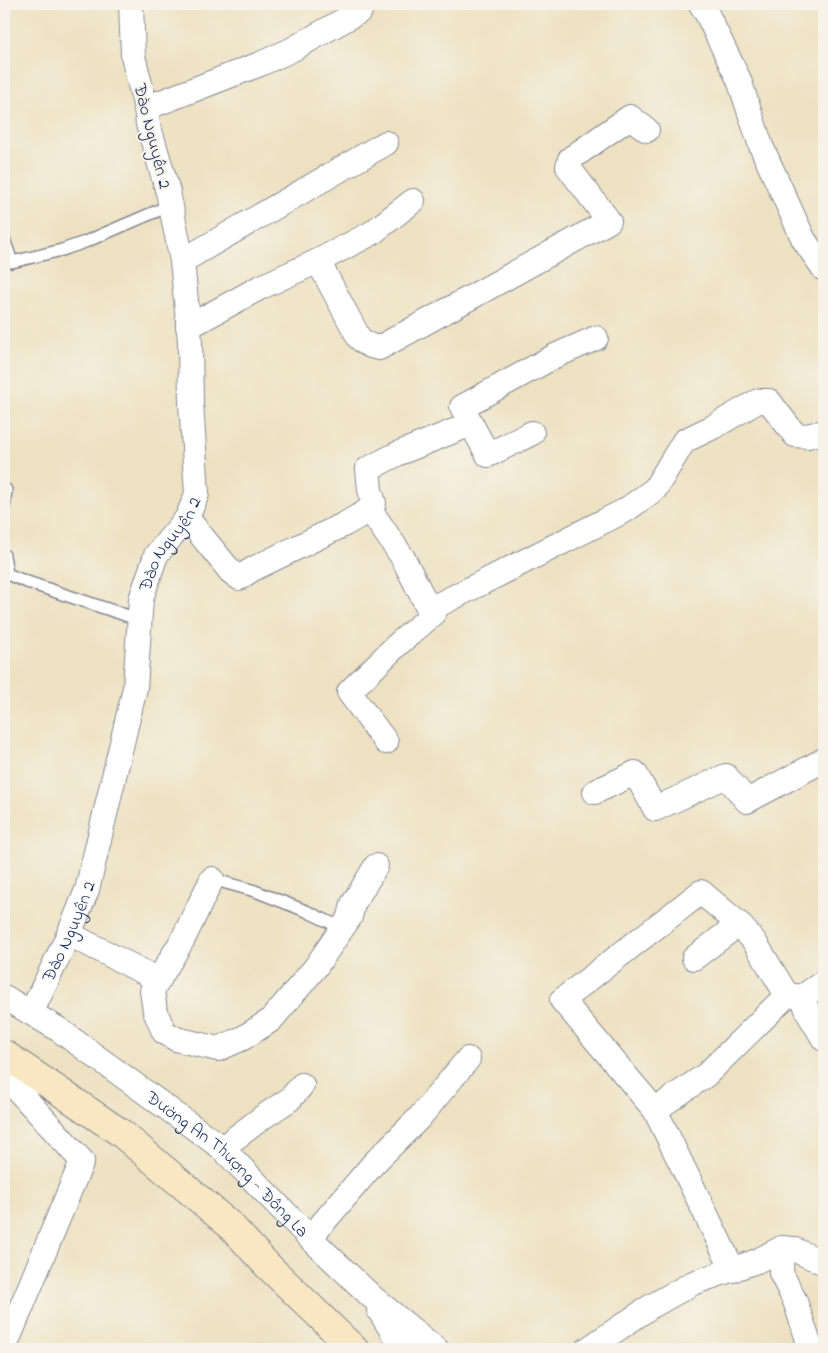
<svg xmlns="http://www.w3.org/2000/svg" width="828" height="1353" font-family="'Indie Flower',sans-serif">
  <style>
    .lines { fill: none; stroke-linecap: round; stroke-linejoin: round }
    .service-casing { stroke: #848890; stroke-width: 14 }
    .minor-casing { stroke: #848890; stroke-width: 26 }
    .secondary-casing { stroke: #848890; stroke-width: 30 }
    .service { stroke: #fff; stroke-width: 11 }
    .minor { stroke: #fff; stroke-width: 24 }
    .secondary { stroke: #f9e7c3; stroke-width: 28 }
    .labels { text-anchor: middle; stroke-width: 4; stroke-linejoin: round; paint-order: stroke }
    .street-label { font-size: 18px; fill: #1b2f5e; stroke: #f7f3e8 }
  </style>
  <rect width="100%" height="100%" fill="#f7f3e8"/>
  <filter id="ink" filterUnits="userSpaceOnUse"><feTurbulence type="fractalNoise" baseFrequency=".02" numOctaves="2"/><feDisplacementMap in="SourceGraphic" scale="10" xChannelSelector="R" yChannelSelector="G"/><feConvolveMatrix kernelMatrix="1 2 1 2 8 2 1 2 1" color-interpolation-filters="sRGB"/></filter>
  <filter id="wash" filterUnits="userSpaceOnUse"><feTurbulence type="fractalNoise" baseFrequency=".0096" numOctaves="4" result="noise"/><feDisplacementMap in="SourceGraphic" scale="20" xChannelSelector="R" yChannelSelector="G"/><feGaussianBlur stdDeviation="1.12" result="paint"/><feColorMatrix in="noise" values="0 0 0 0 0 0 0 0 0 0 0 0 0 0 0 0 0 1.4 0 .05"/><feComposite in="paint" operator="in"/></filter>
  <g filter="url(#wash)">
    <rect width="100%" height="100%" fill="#ede1c1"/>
  </g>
  <g filter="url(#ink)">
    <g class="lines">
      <g class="service-casing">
        <g id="service">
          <polyline points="4,239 12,262 62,250 85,242 171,205"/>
          <polyline points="4,488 6,490 4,508"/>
          <polyline points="4,555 7,574 27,582 140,620"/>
          <polyline points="212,879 255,891 306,911 342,928"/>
        </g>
      </g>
      <g class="minor-casing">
        <g id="minor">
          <polyline points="701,4 708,16 739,80 761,146 804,240 824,269"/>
          <polyline points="146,108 260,64 291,50 360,11"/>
          <polyline points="182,261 386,143"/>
          <path d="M318,261L359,338C365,344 370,347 379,348L609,221L568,167L570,159L630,117L647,130"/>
          <polyline points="188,327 259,288 318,261 372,233 413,201"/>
          <polyline points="532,433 488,455 462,407 555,356 596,338"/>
          <polyline points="366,512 375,517 403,558 432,615"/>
          <polyline points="187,518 231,572 239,578 253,569 345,524 366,512 374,503 370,490 368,469 397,454 471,424"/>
          <polyline points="386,742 349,692 397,645 432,615 438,605 626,510 655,489 684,441 713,427 758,401 769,401 795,435 807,436 824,432"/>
          <polyline points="595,792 635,773 655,809 726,776 747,801 824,760"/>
          <polyline points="212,879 183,939 152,991 155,1011 164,1032 176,1039 218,1049 243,1038 271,1020 315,968 350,917 353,904 376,866"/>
          <polyline points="69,934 159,980"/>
          <polyline points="694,958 739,924"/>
          <polyline points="824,982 802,997 810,1016 824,1039"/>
          <path id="s1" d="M4,997L58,1029L222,1148L310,1238L372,1297L436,1349"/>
          <path id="s2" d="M31,1013L69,934L87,890L135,688L141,599L156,555L187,518L197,494L191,403L190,341L182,261L168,192L148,124L146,108L133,56L131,4"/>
          <polyline points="4,1075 82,1161 4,1349"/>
          <polyline points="655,1110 706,1075 787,995"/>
          <polyline points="222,1148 263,1117 290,1099 302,1085"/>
          <polyline points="310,1238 374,1163 419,1118 468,1059"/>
          <polyline points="782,1248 781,1273 795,1301 811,1349"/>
          <polyline points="733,1270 655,1110 562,1000 701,892 739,924 754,941 787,995 802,997"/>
          <polyline points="379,1310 403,1349"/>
          <polyline points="588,1349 650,1307 693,1283 757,1261 782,1248 793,1249 824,1263"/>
        </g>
      </g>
      <g class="secondary-casing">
        <polyline id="secondary" points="4,1054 121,1133 231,1226 267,1265 354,1349"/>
      </g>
      <use href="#service" class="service"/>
      <use href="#minor" class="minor"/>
      <use href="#secondary" class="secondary"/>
    </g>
  </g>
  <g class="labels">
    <g class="street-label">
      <text transform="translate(153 136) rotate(76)" y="6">Đào Nguyên 2</text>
      <text dy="6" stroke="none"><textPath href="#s2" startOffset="495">Đào Nguyên 2</textPath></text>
      <text dy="6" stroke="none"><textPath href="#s2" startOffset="90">Đào Nguyên 2</textPath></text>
      <text dy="6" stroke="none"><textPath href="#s1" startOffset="280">Đường An Thượng - Đông La</textPath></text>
    </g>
  </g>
  <rect width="828" height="1353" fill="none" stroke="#f7f3e8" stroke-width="20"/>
</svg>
